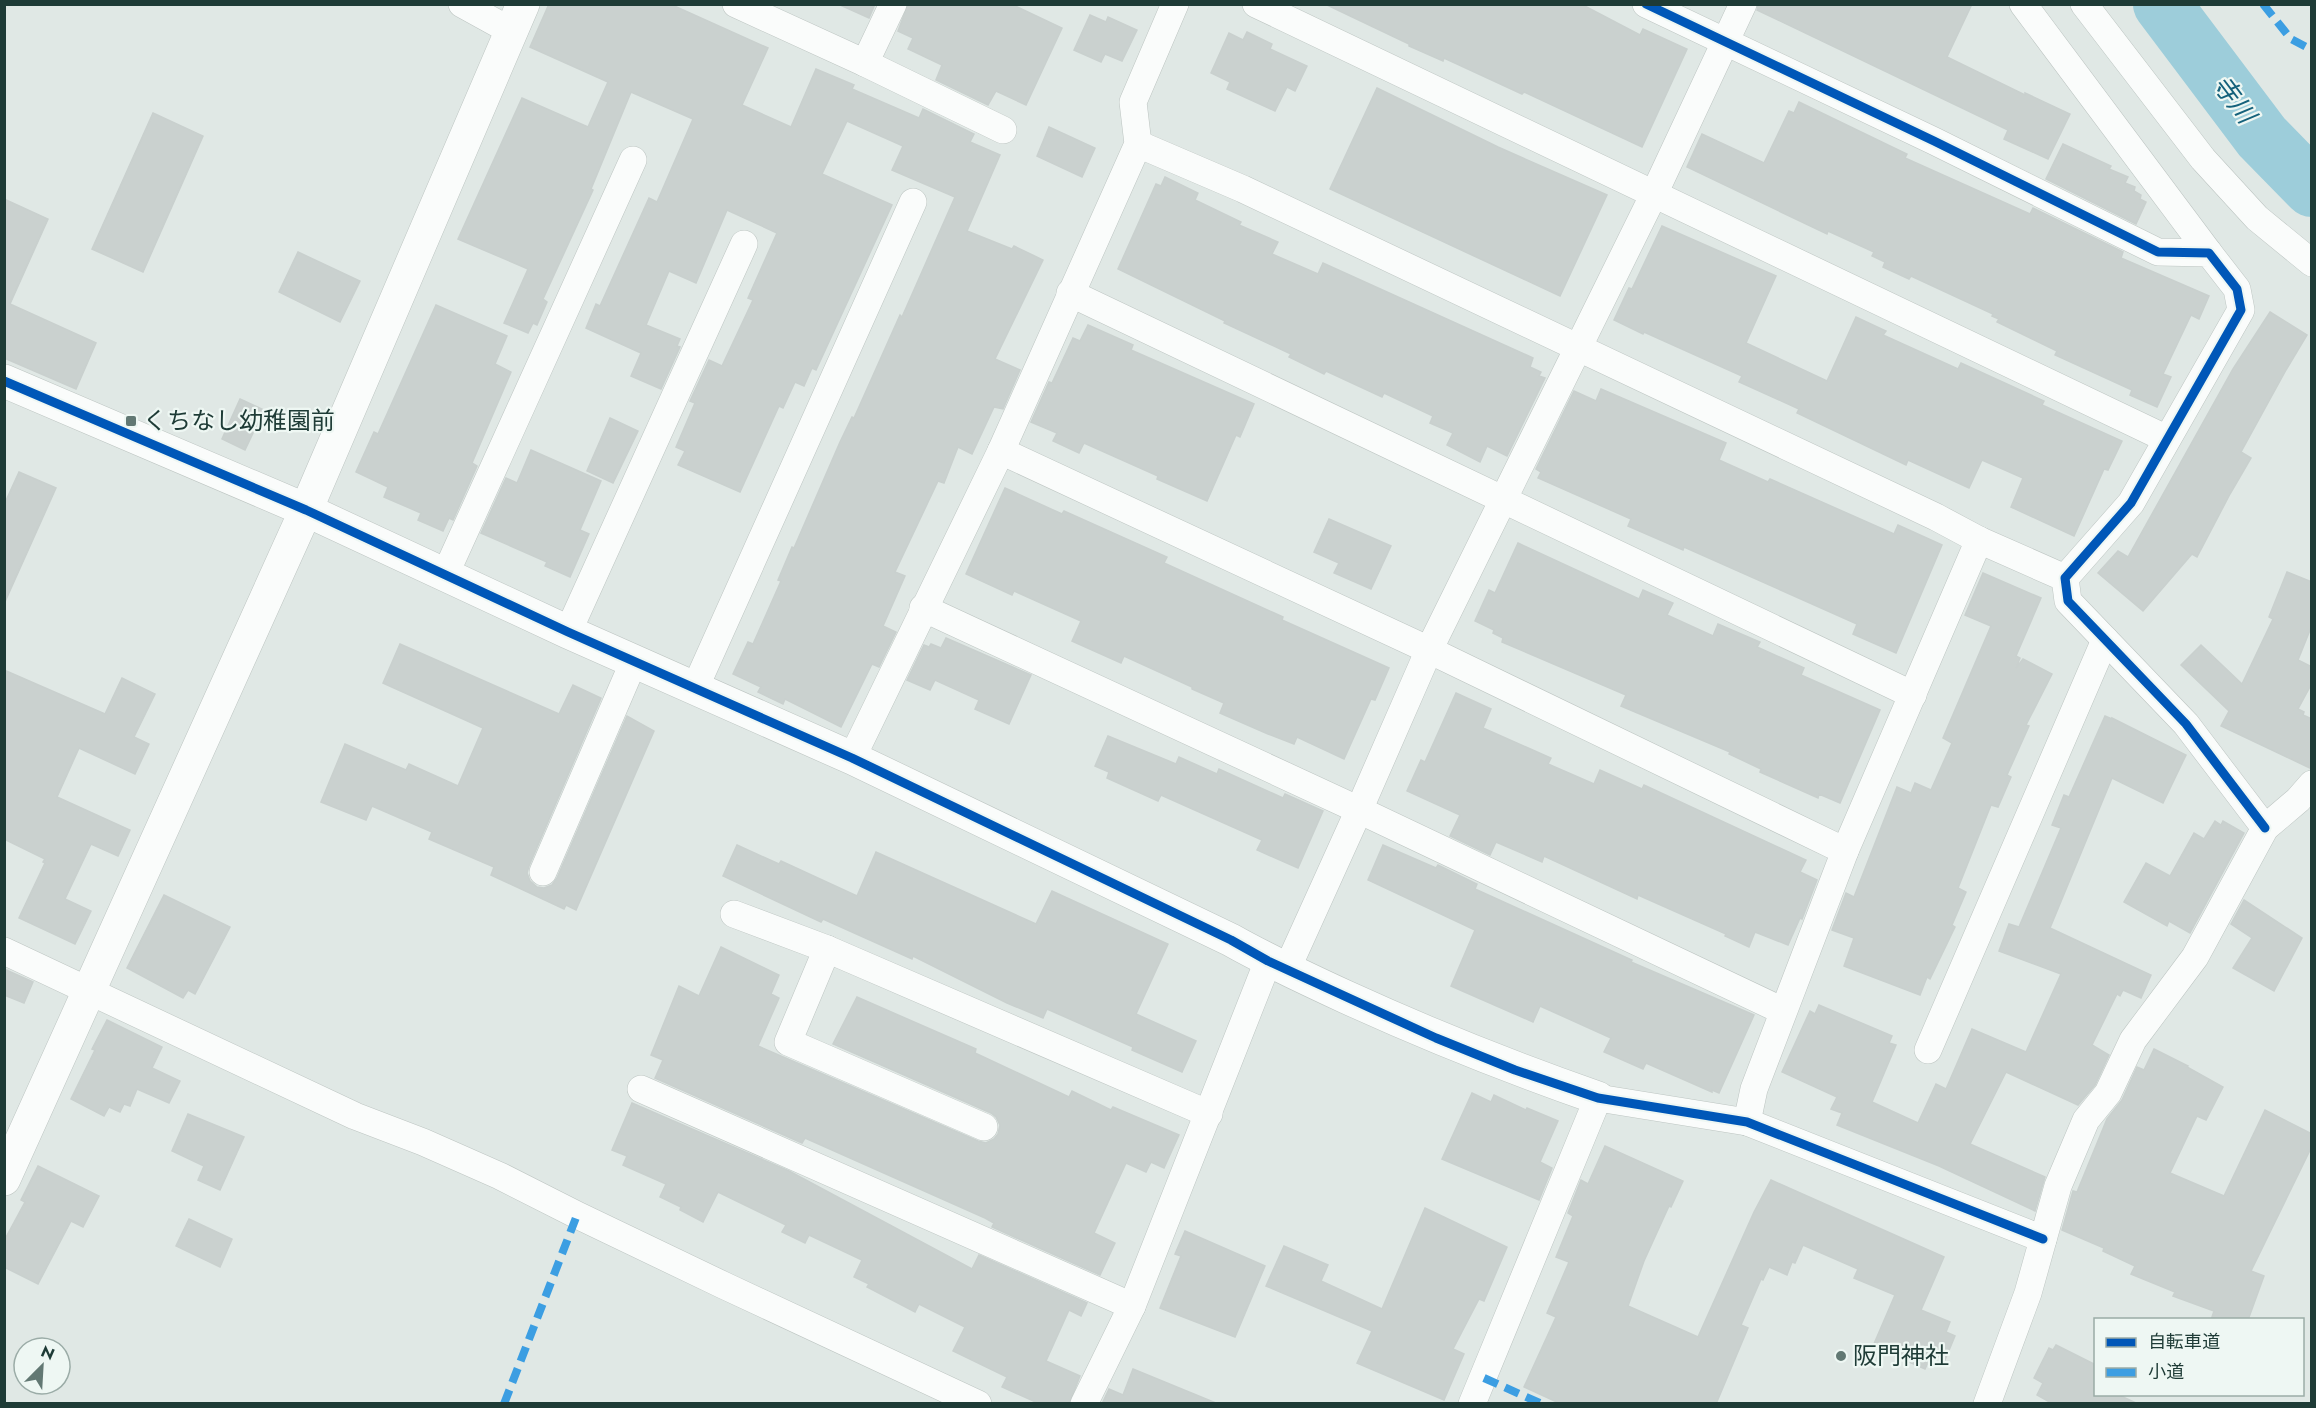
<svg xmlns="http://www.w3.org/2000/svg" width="2316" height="1408" font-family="Jost,'Noto Sans JP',sans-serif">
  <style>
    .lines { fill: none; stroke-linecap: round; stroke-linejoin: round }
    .river { stroke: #9dcdda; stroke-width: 58 }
    .building { fill: #cad1cf; stroke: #c9d0ce; stroke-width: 1.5 }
    .street-casing { stroke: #bdc5c2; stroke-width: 28 }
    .secondary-casing { stroke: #bdc5c2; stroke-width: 34 }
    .street { stroke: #fafcfb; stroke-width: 27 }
    .secondary { stroke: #fafcfb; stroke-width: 33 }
    .quiet { stroke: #3c9ee2; stroke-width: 8; stroke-dasharray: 15 8; stroke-linecap: butt }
    .cycleway-casing { stroke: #eef7f3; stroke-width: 13 }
    .cycleway { stroke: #0057b8; stroke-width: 9 }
    .poi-dot { fill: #627873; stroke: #eef7f3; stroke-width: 2 }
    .labels { text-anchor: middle; stroke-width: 4.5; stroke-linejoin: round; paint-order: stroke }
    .poi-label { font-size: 24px; fill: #1e3b36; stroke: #eef7f3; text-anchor: start }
    .water-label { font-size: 26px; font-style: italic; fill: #14617b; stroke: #eef7f3 }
  </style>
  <rect width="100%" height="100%" fill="#e0e8e5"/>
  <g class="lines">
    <polyline class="river" points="2162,4 2262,137 2312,188"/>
  </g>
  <g class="building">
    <polygon points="549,4 670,4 768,48 742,105 791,127 816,69 854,85 852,89 919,118 923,109 974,134 970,142 1000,155 967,231 1012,249 1014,246 1043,260 995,359 1020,370 1003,409 994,407 972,454 958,447 944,483 938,481 895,572 905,576 883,626 896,632 879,667 872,664 841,727 785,699 783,704 758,692 761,687 733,674 748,642 753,644 781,581 778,580 792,547 794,548 840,442 852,417 854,418 900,315 902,317 955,197 892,170 903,146 847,121 822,174 892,205 816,370 812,368 804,386 795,382 783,408 779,406 740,492 678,465 685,451 676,447 695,403 690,401 709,360 722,366 753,300 748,298 777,233 727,210 696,283 669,271 646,325 680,339 677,346 680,347 661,389 631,376 641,353 586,328 596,304 600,306 649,198 657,202 693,119 631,92 591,189 593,190 543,299 547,302 537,325 533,323 528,333 504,323 528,269 458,239 522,98 588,127 608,82 530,47"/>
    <polygon points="838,4 875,4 869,18"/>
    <polygon points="908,4 1011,4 1062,28 1026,105 996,91 988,105 936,80 942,65 908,49 913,38 898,31"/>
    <polygon points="1325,4 1581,4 1640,35 1643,29 1687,49 1642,147 1524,92 1522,94 1444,58 1443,61 1409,46 1409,44"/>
    <polygon points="1758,4 1972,4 1947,57 2025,95 2025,93 2070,114 2048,159 2004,139 2008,130 1757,10"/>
    <polygon points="1090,15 1106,22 1108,17 1137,30 1122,61 1105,54 1101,62 1074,50"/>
    <polygon points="1247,32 1272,44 1270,49 1307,66 1295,91 1287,87 1275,111 1227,89 1230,82 1211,73 1229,33 1243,40"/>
    <polygon points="1377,88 1498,147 1607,195 1560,296 1330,189"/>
    <polygon points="1799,102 1907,154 1905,158 2030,214 2033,208 2123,252 2121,258 2209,296 2199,319 2191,315 2163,374 2171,377 2157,407 2130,395 2132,390 2055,355 2057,351 1997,322 1999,319 1992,316 1993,314 1911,276 1909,279 1883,267 1885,262 1872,256 1874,252 1828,231 1827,234 1687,167 1702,134 1764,163 1789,111 1794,113"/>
    <polygon points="153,113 203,136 143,272 92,249"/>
    <polygon points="1049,127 1095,148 1082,177 1037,156"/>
    <polygon points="2063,144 2111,166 2109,169 2128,177 2125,183 2135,187 2134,191 2141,195 2140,199 2146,202 2136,224 2046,179"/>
    <polygon points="1165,177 1198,193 1195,200 1241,222 1239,225 1278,242 1272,254 1318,274 1323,263 1533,358 1530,367 1541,372 1539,376 1545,378 1507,456 1487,446 1480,462 1447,445 1453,433 1430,423 1433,416 1384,393 1382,397 1326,371 1324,374 1289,357 1291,354 1224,323 1225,321 1118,269 1156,184 1161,186"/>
    <polygon points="4,199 48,219 10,304 96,343 76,389 4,358"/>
    <polygon points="1662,226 1776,276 1746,343 1827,381 1856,317 1886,331 1883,335 1958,369 1961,363 2044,401 2042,405 2122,441 2108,470 2104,469 2074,536 2011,507 2023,478 1982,460 1969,488 1908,460 1906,465 1797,413 1799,409 1739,382 1742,376 1644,332 1643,334 1614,320 1629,288 1632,289"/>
    <polygon points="298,252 360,281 340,322 279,292"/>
    <polygon points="436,305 507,336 495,364 511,372 472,463 477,466 453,520 449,518 443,531 418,520 421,513 384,497 388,487 356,472 374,432 378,434"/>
    <polygon points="2270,312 2307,335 2286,370 2241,452 2251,458 2230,494 2197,557 2192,554 2143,611 2098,573 2118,551 2128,557 2233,369"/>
    <polygon points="1088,325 1133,345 1131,350 1254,404 1240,437 1236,435 1207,501 1157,479 1158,476 1084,443 1079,453 1053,441 1057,433 1031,422 1049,382 1052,383 1073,338 1080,341"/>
    <polygon points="1601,389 1726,443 1719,460 1768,482 1770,479 1894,534 1898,525 1942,545 1896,653 1853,634 1857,624 1684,547 1683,550 1628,526 1631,519 1538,478 1541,472 1536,469 1574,391 1596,401"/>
    <polygon points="240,399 264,410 245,450 222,439"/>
    <polygon points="610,418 638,431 613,483 587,471"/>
    <polygon points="531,450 601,481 580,530 589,534 570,577 545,566 547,562 481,533 506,478 517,483"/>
    <polygon points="19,472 56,488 4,604 4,505"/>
    <polygon points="1005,488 1062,514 1064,511 1167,557 1164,563 1283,617 1282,620 1389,668 1375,700 1371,699 1344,759 1297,737 1294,744 1268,734 1220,713 1224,703 1192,689 1192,687 1124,656 1121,663 1072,641 1081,621 1014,591 1012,595 966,574"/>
    <polygon points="1329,519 1391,546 1371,589 1334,573 1339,563 1314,552"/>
    <polygon points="1518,543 1639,599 1643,590 1673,603 1667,615 1713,636 1718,624 1760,642 1757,647 1804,668 1801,675 1880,710 1840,803 1819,794 1818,798 1760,772 1761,769 1729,754 1730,752 1621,706 1626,695 1502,642 1503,638 1493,633 1494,630 1475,621 1489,590 1495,593"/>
    <polygon points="2287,572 2312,582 2312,625 2298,660 2312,667 2312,683 2298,709 2304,712 2303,715 2312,719 2312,769 2221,726 2229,711 2181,665 2201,645 2242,684 2273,619 2269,617"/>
    <polygon points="1983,573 2041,598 2016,656 2020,658 2016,668 2023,659 2052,674 2026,725 2029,726 2007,775 2011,777 1998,807 1991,805 1958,888 1966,892 1952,925 1955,927 1930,979 1927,977 1920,995 1844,966 1854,938 1832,930 1846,893 1854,897 1897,787 1911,793 1915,783 1931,790 1952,743 1943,738 1991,626 1965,615"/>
    <polygon points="946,638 1031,675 1009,724 975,709 979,700 935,680 930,690 907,680 924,645 929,647 931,644 941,648"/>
    <polygon points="400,644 559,714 573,685 601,698 529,866 527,873 530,881 537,887 544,888 552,885 557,878 627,716 654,731 576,910 566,905 564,909 491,875 494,867 429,839 432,832 372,806 366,820 321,802 345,744 406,770 409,764 458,786 483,728 383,683"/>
    <polygon points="4,670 105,714 122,678 155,694 134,737 149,744 135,774 79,748 57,797 130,830 118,856 91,844 65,899 91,911 75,944 19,918 45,863 43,862 45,859 4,839"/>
    <polygon points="1456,693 1491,709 1483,728 1551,758 1548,764 1594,784 1600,770 1642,789 1644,785 1806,860 1800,872 1817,880 1802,919 1800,918 1788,945 1755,932 1749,947 1725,936 1726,934 1638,895 1637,899 1544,856 1542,862 1496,842 1490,855 1450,836 1460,815 1407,791 1421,760 1425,762"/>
    <polygon points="2105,716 2112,719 2112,718 2186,755 2163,803 2112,778 2050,928 2151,975 2141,998 2123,990 2120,996 2117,994 2092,1045 2109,1055 2095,1085 2078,1105 2006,1072 1970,1144 2045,1177 2035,1211 1939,1166 1837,1125 1842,1113 1831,1109 1837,1097 1782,1072 1810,1011 1815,1014 1819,1005 1892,1036 1889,1043 1896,1045 1872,1102 1918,1123 1936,1084 1946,1089 1972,1029 2026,1052 2061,974 1999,951 2009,924 2019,927 2061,828 2052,825 2064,795 2069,797"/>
    <polygon points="1108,736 1176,764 1179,757 1217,774 1219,769 1283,798 1285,794 1323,811 1298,868 1257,850 1262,840 1161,795 1158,801 1107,778 1109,772 1095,766"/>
    <polygon points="2215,821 2221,825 2223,821 2244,833 2190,933 2169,921 2167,926 2124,902 2146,863 2170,876 2194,833 2204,839"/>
    <polygon points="737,845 779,864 781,861 857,896 876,852 1036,924 1052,891 1168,944 1136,1014 1196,1041 1182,1072 1132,1050 1133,1047 1047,1009 1043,1018 1007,1003 913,956 912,959 823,919 821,922 723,876"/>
    <polygon points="1383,845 1436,868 1438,865 1477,884 1475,889 1632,960 1631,962 1754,1015 1719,1093 1712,1090 1712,1092 1646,1063 1643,1069 1604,1052 1611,1038 1540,1006 1533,1022 1451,986 1475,930 1368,880"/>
    <polygon points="164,895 230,927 195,994 188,990 183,998 127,968"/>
    <polygon points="2244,900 2302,938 2274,991 2233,968 2252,938 2231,924"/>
    <polygon points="721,947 779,975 771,994 779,998 758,1046 978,1141 986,1143 994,1139 998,1134 1000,1125 996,1117 991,1113 833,1044 857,997 976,1049 975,1053 1069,1097 1072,1091 1111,1110 1113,1107 1179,1135 1164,1168 1151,1162 1146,1172 1126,1163 1094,1233 1115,1243 1100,1275 992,1227 994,1223 985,1218 805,1138 802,1143 655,1078 663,1060 651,1055 679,986 699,996"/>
    <polygon points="4,969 33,982 24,1003 4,995"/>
    <polygon points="107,1020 162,1047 152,1068 180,1081 169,1103 137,1089 130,1106 124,1104 120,1112 109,1107 104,1116 71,1099 95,1050 92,1049"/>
    <polygon points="2154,1049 2188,1066 2187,1067 2223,1087 2206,1120 2197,1116 2170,1173 2224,1196 2265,1110 2312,1134 2312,1146 2251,1271 2264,1276 2248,1320 2211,1320 2214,1311 2173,1296 2175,1292 2131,1274 2135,1266 2103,1251 2104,1248 2062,1230 2073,1191 2077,1192 2107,1119 2122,1100 2137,1067 2144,1070"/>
    <polygon points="1472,1093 1491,1102 1494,1095 1526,1110 1527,1108 1558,1121 1540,1162 1552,1168 1539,1200 1442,1159"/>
    <polygon points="632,1103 789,1171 972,1269 979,1255 1087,1303 1081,1316 1069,1310 1046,1361 1080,1376 1069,1404 1040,1404 1002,1387 1007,1377 953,1351 965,1327 919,1304 915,1312 867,1287 869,1284 854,1277 862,1260 809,1235 805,1243 782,1232 786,1225 718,1192 703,1222 680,1210 681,1207 660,1197 666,1184 623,1165 627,1156 612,1150"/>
    <polygon points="188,1114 244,1137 220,1190 198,1180 204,1166 172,1151"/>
    <polygon points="1605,1146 1683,1181 1671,1207 1669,1206 1644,1261 1628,1306 1698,1337 1754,1212 1771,1180 1944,1257 1921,1310 1950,1322 1946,1332 1955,1336 1945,1360 1932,1354 1925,1369 1873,1346 1895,1295 1854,1278 1858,1269 1803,1245 1795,1263 1792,1262 1787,1275 1769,1267 1763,1280 1761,1279 1741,1325 1748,1328 1716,1404 1561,1404 1524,1387 1556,1317 1547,1313 1569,1262 1556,1257 1573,1216 1568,1213 1581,1180 1588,1184"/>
    <polygon points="38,1166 99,1196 83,1227 71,1221 38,1284 4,1267 4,1241 25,1202 21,1200"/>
    <polygon points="1425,1208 1507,1247 1484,1301 1479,1299 1453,1349 1464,1354 1444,1400 1357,1363 1372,1331 1266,1286 1284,1246 1328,1265 1321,1281 1382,1309"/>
    <polygon points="189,1219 232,1239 220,1267 176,1246"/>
    <polygon points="1185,1231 1265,1266 1235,1337 1160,1308 1181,1256 1175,1254"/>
    <polygon points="2056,1345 2096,1365 2096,1395 2119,1395 2138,1404 2053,1404 2037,1395 2043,1383 2034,1378 2049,1348 2053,1350"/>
    <polygon points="1133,1369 1216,1403 1215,1404 1102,1404 1109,1389 1123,1395"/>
  </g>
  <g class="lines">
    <g class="street-casing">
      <g id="street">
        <polyline points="462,4 511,31"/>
        <polyline points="736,4 865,63 893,4"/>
        <polyline points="1256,4 2167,439"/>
        <polyline points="1646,4 1934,141 2158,252 2209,253 2237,289 2241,310 2131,503 2065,578 2068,601 2186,724 2265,828"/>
        <polyline points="2023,4 2209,253"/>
        <polyline points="2084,4 2203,159 2257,218 2312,263"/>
        <polyline points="865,63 1003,130"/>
        <polyline points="1138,144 1243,189 1936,517 1979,540 2065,578"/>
        <polyline points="1070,293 1913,695"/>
        <polyline points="1001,451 1429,650 1845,851"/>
        <polyline points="445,575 633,160"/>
        <polyline points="923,608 1359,810 1783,1011"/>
        <polyline points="568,632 744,244"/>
        <polyline points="695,688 913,202"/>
        <polyline points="852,758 1001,451 1138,144 1133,102 1175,4"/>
        <polyline points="543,872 634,661"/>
        <polyline points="734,914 827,949 1209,1114"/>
        <polyline points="827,949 788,1042 984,1127"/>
        <polyline points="4,951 355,1116 423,1142 500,1176 577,1215 723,1285 978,1404"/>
        <polyline points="1287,969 1359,810 1429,650 1654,194 1743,4"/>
        <polyline points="1928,1050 2105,640"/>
        <polyline points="641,1089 1132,1306"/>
        <polyline points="1747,1122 1754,1089 1845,851 1979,540"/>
        <polyline points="1084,1404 1132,1306 1268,961"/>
        <polyline points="1472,1404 1598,1098 1747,1122 2043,1239"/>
        <polyline points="1987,1404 2028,1293 2058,1186 2086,1120 2108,1093 2133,1040 2195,957 2265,828 2298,800 2312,784"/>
      </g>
    </g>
    <g class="secondary-casing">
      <g id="secondary">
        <path d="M4,381L306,510L568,632L852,758L1231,940C1268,961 1307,979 1346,997C1429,1035 1512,1068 1598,1098"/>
        <polyline points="4,1179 306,510 523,4"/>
      </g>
    </g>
    <use href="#street" class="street"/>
    <use href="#secondary" class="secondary"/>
    <g class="quiet">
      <polyline points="2263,4 2291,39 2312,50"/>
      <polyline points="1484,1378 1542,1404"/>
      <polyline points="504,1404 577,1215"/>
    </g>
    <g class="cycleway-casing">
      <g id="cycleway">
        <polyline points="1646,4 1934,141 2158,252 2209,253 2237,289 2241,310 2131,503 2065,578 2068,601 2186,724 2265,828"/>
        <polyline points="4,381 306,510 568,632 852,758 1231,940 1268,961 1436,1038 1515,1070 1598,1098 1747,1122 2043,1239"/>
      </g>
    </g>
    <use href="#cycleway" class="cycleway"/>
  </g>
  <g class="poi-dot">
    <rect x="125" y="415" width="12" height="12" rx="3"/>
    <circle cx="1841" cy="1356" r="6"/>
  </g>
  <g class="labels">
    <g class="poi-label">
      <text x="143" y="429">くちなし幼稚園前</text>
      <text x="1853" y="1364">阪門神社</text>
    </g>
    <g class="water-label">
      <text transform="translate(2234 99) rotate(53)" y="9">寺川</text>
    </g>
  </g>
  <rect width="2316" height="1408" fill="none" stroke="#1e3b36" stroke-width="12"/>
  <rect x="2094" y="1318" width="210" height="78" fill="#eef7f3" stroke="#9baca7" stroke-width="1.5"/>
  <rect x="2106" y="1338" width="30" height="9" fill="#0057b8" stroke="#9baca7" stroke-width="1.5"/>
  <text x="2148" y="1348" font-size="18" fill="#1e3b36">自転車道</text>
  <rect x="2106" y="1368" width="30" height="9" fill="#3c9ee2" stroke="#9baca7" stroke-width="1.5"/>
  <text x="2148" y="1378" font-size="18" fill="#1e3b36">小道</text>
  <g transform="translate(42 1366) rotate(24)"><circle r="28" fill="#eef7f3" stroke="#9baca7" stroke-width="1.5"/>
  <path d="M0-4.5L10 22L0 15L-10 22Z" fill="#627873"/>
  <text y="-9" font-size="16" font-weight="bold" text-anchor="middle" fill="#1e3b36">N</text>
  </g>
</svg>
